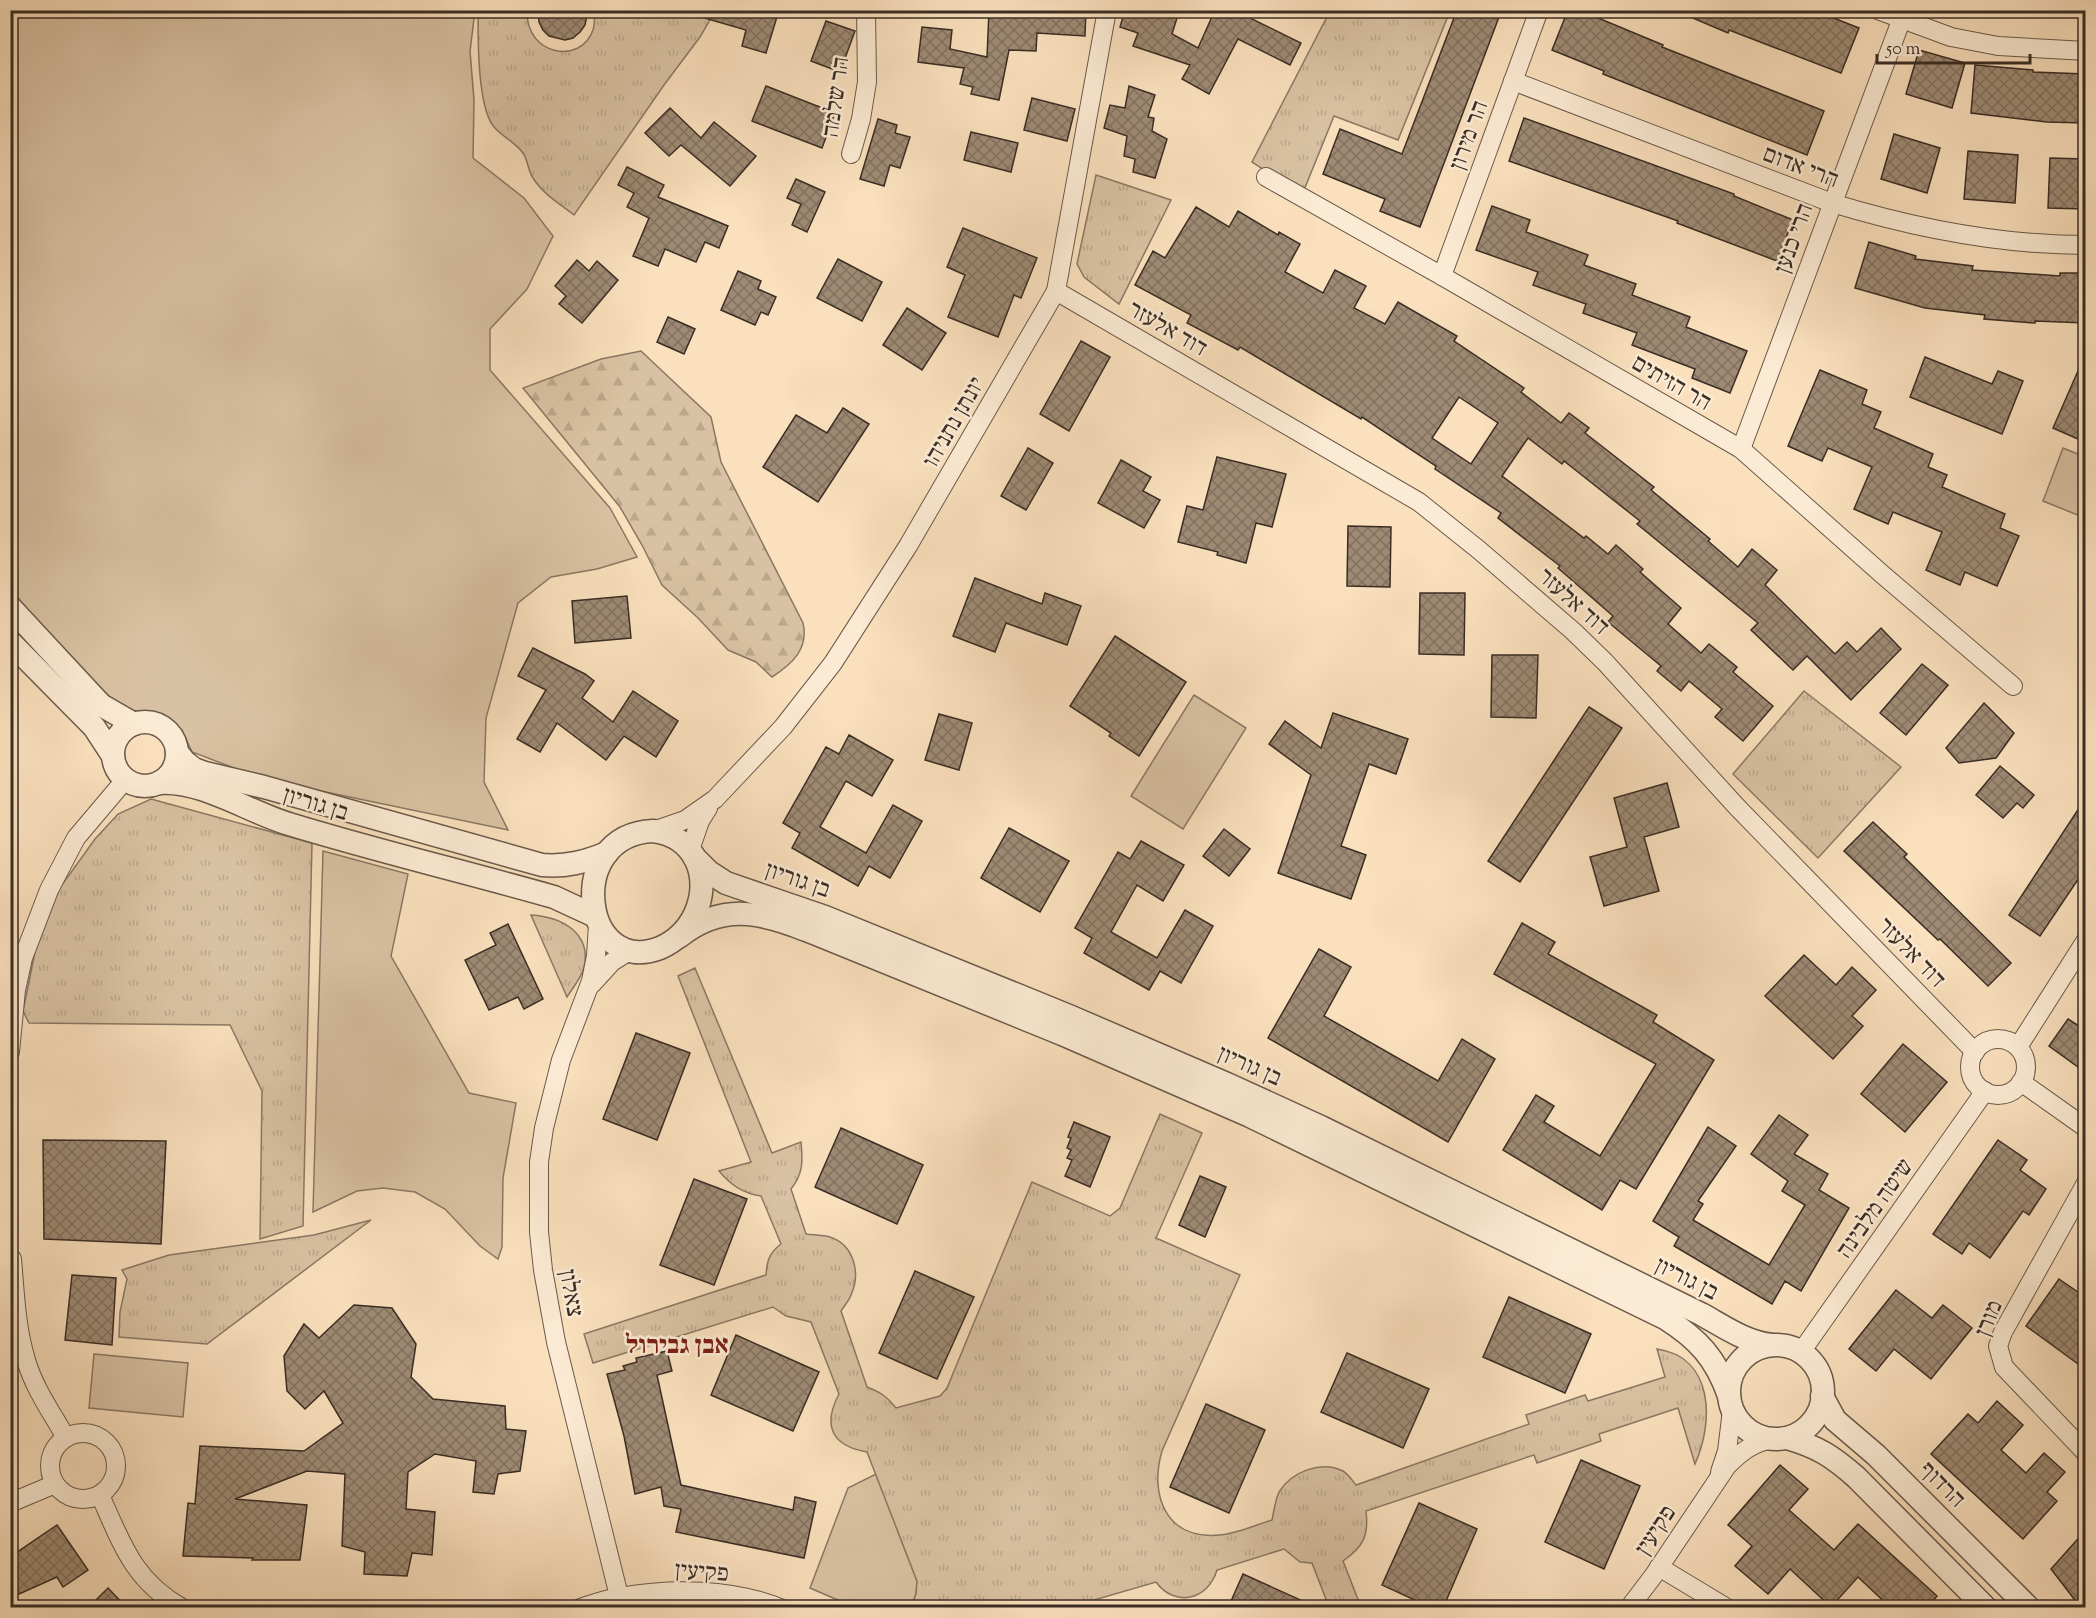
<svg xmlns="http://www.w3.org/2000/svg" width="2096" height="1618" font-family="'Sorts Mill Goudy','Frank Ruhl Libre',serif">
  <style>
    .grass { fill: #d9c2a3; stroke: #8a7864; stroke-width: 1.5 }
    .forest { fill: url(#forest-firs); stroke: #8a7864; stroke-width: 1.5 }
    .park { fill: url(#park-tufts); stroke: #8a7864; stroke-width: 1.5 }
    .building { fill: url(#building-cross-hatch); stroke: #3a2d24; stroke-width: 1.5; fill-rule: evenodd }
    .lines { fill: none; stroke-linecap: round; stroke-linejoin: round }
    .minor-casing { stroke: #6a5a4a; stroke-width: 20 }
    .tertiary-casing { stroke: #6a5a4a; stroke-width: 25 }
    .minor { stroke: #fcebd4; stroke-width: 18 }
    .tertiary { stroke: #fcebd4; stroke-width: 22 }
    .labels { text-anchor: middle; stroke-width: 5; stroke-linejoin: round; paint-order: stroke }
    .street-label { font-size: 24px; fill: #3a2d24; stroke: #fcebd4 }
    .neighbourhood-label { font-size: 26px; font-weight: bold; fill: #7a1f14; stroke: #fcebd4 }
  </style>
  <defs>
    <pattern id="forest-firs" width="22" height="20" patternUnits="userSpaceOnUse" patternTransform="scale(1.5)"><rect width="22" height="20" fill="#d9c2a3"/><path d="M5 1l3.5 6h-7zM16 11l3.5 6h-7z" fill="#bba78c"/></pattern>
    <pattern id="park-tufts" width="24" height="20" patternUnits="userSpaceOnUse" patternTransform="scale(1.5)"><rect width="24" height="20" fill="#d9c2a3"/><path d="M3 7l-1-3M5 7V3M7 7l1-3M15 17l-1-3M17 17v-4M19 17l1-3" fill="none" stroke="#bba78c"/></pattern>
    <pattern id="building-cross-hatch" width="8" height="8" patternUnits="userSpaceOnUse" patternTransform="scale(1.5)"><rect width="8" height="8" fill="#9e8a74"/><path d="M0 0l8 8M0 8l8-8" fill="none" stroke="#82715f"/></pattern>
  </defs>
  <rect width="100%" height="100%" fill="#fae0bd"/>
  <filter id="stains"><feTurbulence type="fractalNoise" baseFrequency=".00333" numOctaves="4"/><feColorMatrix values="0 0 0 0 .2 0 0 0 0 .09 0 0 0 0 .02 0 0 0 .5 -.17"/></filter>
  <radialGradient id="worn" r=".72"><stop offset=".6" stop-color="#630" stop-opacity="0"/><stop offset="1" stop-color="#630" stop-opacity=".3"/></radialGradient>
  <g class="grass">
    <polygon points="11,11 475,11 470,51 474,100 473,158 524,198 553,236 527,289 490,329 490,370 610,508 637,557 597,569 551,577 518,603 486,718 484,782 508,830 263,779 192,752 182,730 155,714 129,710 110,697 62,653 11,589"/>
    <polygon points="2063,448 2085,457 2085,518 2043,501"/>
    <polygon points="1194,695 1246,728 1183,829 1131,796"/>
    <polygon points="323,851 408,874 391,956 469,1093 516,1103 503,1178 502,1247 498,1259 480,1246 445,1209 415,1192 383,1188 357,1191 313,1212"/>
    <polygon points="94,1354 188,1363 183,1417 89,1408"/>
    <polygon points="876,1474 917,1581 916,1594 911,1607 854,1607 810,1588 848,1488"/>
  </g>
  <path class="forest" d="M641,351L711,417L721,462L803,623C809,649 792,664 772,677L756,662L728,650L698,618L662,585L642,545L620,507L523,388L601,359Z"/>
  <g class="park">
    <path d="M478,11H527C526,56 581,65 593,30C595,24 594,16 595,11H715L700,37L664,85L574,215C560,204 543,194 533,178C528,171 528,160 523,153C515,142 503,137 495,128C477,110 478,36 478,11Z"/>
    <polygon points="1330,11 1450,11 1398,140 1334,116 1302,195 1252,162"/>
    <polygon points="1096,175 1171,200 1119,304 1084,277 1077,264"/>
    <polygon points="1804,691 1901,767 1818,858 1733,774"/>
    <polygon points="151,799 312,843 303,1226 260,1239 262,1091 230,1025 29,1023 23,1011 35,952 59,889 95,839 118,814"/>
    <path d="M531,915C561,917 592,932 584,968C581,978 572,989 567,997Z"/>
    <path d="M695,968L772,1153L801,1142C803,1162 803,1174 791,1189L806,1234C813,1235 822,1235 830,1237C854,1245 861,1273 851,1295C849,1301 844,1306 841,1311L867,1387C880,1392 888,1397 896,1408L940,1396L947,1388L1032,1182L1110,1216L1120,1208L1160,1114L1202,1133L1156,1238L1240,1275L1162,1451C1149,1495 1166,1540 1219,1535C1236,1534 1255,1525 1272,1520C1274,1511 1275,1501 1279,1492C1291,1472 1321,1460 1343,1471C1348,1474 1352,1480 1356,1485L1529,1424L1526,1415L1585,1395L1588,1401L1665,1377L1657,1349C1714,1357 1714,1422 1695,1464L1678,1408L1599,1434L1601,1441L1537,1463L1534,1455L1366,1511C1369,1536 1363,1547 1343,1561L1361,1607H1329L1312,1563L1300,1562L1284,1549L1217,1570C1208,1600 1175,1608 1156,1582L1070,1607H911L916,1594L917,1581L867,1452C832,1446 822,1426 839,1394L811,1322L786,1316L773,1307L593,1363L584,1334L766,1275C767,1261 769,1253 781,1244L761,1196C742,1193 731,1185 719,1171L751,1162L678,976Z"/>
    <polygon points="371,1220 207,1344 119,1337 120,1312 127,1279 122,1270 169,1255 314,1235"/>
  </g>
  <g class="building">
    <polygon points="538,10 588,10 585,25 580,32 573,38 565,40 549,36 543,30 539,22"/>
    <polygon points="694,10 779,10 766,53 742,46 746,30 694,15"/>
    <polygon points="989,10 1086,10 1085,36 1037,33 1036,51 1009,50 999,100 971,94 973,87 960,84 964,68 918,62 922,27 952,30 950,49 987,57"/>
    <polygon points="1125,10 1156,10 1177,18 1172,34 1198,48 1215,10 1234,10 1301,43 1290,65 1238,39 1209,94 1182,79 1190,65 1133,46 1138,33 1120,27"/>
    <polygon points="1457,10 1483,10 1499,17 1420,227 1380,211 1385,199 1323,174 1340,129 1402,154"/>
    <polygon points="1568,10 1579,10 1663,45 1662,47 1824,111 1807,155 1603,74 1604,71 1552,50"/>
    <polygon points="1674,10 1813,10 1859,28 1841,73 1729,30 1728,33"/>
    <polygon points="826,21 855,31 840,72 811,61"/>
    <polygon points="1919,50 1965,63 1952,108 1906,94"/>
    <polygon points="1975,65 2033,70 2033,72 2085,74 2085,123 2047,122 1971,113"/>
    <polygon points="766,86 835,113 822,148 752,121"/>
    <polygon points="1129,86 1155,95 1148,117 1154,118 1152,131 1167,139 1155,178 1133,172 1135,159 1124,156 1127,136 1104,128 1110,105 1125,108"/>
    <polygon points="1032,98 1075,109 1067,141 1024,130"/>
    <polygon points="670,108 701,138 714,122 756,156 730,186 681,145 669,156 645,133"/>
    <polygon points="1524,118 1734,194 1734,196 1793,220 1777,261 1677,223 1678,221 1509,161"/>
    <polygon points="878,119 897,125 895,133 910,137 900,168 890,165 884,186 860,179"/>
    <polygon points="971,132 1018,143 1011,172 964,160"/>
    <polygon points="1894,134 1940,148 1927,193 1881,179"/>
    <polygon points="1968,151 2018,155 2015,203 1964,199"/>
    <polygon points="2050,158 2085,159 2085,209 2048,208"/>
    <polygon points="627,167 664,185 658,197 728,226 719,248 705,242 696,262 665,249 658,266 633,256 649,218 627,207 634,193 618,185"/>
    <polygon points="796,179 825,192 807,232 792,225 801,204 787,198"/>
    <polygon points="1492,206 1530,220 1526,232 1588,255 1584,265 1636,284 1632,295 1690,317 1686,327 1747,351 1730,393 1692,378 1695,369 1632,345 1637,333 1583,313 1586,304 1533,285 1538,272 1476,250"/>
    <path d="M1196,207L1229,227L1238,211L1278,235L1279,232L1300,244L1285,272L1323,293L1335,270L1366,286L1354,308L1385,324L1398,302L1457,336L1454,341L1524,388L1521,392L1561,423L1569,413L1589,428L1585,433L1654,487L1651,490L1710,539L1708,541L1738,567L1752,549L1777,570L1765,585L1835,654L1847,642L1857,652L1881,628L1901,649L1851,700L1807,656L1793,670L1751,630L1758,623L1637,524L1640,521L1564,461L1562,464L1528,438L1502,476L1584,538L1586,536L1608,554L1616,545L1643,569L1640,572L1681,608L1668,624L1701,653L1709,644L1737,667L1733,672L1773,706L1743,741L1715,717L1722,709L1689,681L1681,691L1657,671L1661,666L1608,622L1613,616L1558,568L1560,566L1498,518L1501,513L1435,469L1436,466L1362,417L1361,419L1240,347L1238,350L1187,323L1191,315L1135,285L1153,251L1165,258ZM1459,397L1498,423L1471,464L1432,438Z"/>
    <polygon points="963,228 1037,258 1021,298 1014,295 998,337 948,317 965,275 947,267"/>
    <polygon points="1869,242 1916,256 1915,259 1973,266 1972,270 2060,276 2060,273 2085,273 2085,323 2035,321 2035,323 1984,319 1985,315 1925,308 1855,288"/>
    <polygon points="838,259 882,282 862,321 817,298"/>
    <polygon points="577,260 589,271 597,261 618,280 582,323 559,304 566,296 555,286"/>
    <polygon points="738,271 761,281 758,289 776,297 768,315 761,312 755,325 721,310"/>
    <polygon points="907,308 946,333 922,370 883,345"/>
    <polygon points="668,317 695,329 684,354 657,342"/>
    <polygon points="1081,341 1110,357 1069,431 1040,414"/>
    <polygon points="2085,355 2085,442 2053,428"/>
    <polygon points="1925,357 1992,384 1998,371 2023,381 2002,434 1910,397"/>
    <polygon points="1820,370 1867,390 1862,404 1881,412 1874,428 1933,454 1928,467 1947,475 1942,487 2005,514 2000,528 2019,536 1997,586 1965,572 1960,585 1926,570 1942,532 1893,512 1888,524 1854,509 1872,467 1828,448 1822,461 1788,446"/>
    <polygon points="843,408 869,424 818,502 763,467 796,415 827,433"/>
    <polygon points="1028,448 1053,463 1026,510 1001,496"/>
    <polygon points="1217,457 1286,474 1272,527 1256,523 1246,563 1217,555 1218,552 1178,542 1187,506 1203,510"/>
    <polygon points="1121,460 1151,477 1143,491 1160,500 1144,528 1098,503"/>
    <polygon points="1348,526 1391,527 1390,587 1347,586"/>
    <polygon points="975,578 1042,604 1045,593 1081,606 1067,645 1006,623 995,652 953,636"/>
    <polygon points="1420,593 1465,593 1464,655 1419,654"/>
    <polygon points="627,596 631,638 575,643 572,601"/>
    <polygon points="1115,636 1186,682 1139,756 1109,736 1111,733 1070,706"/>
    <polygon points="533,648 585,674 594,681 582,698 613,722 633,691 678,721 656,757 624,736 606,760 557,723 540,752 517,739 546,690 518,676"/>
    <polygon points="1492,655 1538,655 1536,718 1491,717"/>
    <polygon points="1922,664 1948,685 1906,735 1880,713"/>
    <polygon points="1984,703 2014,733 1996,758 1959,763 1946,748"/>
    <polygon points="1589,707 1622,728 1520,882 1488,861"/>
    <polygon points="1333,713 1408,739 1396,774 1369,764 1341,846 1366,855 1351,899 1278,873 1311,775 1269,744 1285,721 1321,748"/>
    <polygon points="939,714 972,723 959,770 925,760"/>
    <polygon points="849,735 893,760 872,796 846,781 820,827 866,853 893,805 922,821 890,878 869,866 858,886 792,848 800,833 783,823 826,747 839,754"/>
    <polygon points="2000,766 2034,795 2023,808 2017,803 2003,818 1976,795"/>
    <polygon points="1667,783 1679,827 1644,837 1659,891 1604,906 1590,857 1627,847 1614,798"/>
    <polygon points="2085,799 2085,869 2040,936 2009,915"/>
    <polygon points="1873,822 1907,854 1904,857 2011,963 1988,986 1940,939 1938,940 1844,851"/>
    <polygon points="1009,828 1069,861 1040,912 981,878"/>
    <polygon points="1224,829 1250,849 1229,876 1203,856"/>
    <polygon points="1141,841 1184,865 1163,901 1137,885 1111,932 1157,958 1185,910 1213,926 1181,983 1160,971 1149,990 1084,953 1092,938 1075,928 1118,852 1130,859"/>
    <polygon points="1522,923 1555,942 1548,954 1657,1015 1653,1022 1714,1060 1636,1189 1620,1180 1602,1210 1503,1150 1536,1095 1554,1106 1544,1122 1600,1156 1656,1064 1494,974"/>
    <polygon points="508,924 543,999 524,1009 518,997 489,1010 465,960 496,945 490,933"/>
    <polygon points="1319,949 1351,967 1324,1016 1438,1081 1462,1039 1495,1059 1448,1142 1268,1038"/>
    <polygon points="1804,955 1836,985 1852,967 1876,990 1852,1016 1863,1026 1833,1059 1765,996"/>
    <polygon points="2068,1019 2085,1030 2085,1072 2049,1046"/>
    <polygon points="636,1033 690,1053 657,1140 603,1119"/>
    <polygon points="1903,1044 1947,1082 1905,1132 1861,1094"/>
    <polygon points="1779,1115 1808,1135 1794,1154 1828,1174 1819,1190 1849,1208 1801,1291 1785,1281 1772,1304 1674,1246 1679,1237 1653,1221 1708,1127 1736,1146 1698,1201 1703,1204 1693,1220 1769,1265 1805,1205 1782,1191 1788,1181 1751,1154"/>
    <polygon points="1074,1122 1110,1137 1090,1187 1065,1176 1072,1160 1067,1158 1071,1150 1067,1148 1071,1138 1068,1137"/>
    <polygon points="841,1128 923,1165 897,1224 815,1187"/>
    <polygon points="43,1140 166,1141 161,1244 44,1239"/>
    <polygon points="1998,1140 2027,1160 2020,1170 2046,1189 2029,1215 2023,1211 1990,1258 1969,1243 1962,1254 1933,1234"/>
    <polygon points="1200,1176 1226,1187 1205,1237 1179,1225"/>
    <polygon points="694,1179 747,1199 714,1285 660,1265"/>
    <polygon points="915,1271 974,1297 937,1379 879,1353"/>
    <polygon points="72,1275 116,1278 112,1345 65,1340"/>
    <polygon points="2059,1279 2085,1297 2085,1369 2026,1326"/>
    <polygon points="1896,1290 1932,1318 1943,1305 1972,1328 1931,1379 1894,1349 1876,1371 1849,1349"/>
    <polygon points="1509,1297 1591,1334 1565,1393 1483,1357"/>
    <polygon points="354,1305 392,1308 416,1344 411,1377 433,1399 505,1406 506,1429 526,1431 520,1471 498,1474 494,1494 473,1492 476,1461 435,1454 408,1472 406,1509 435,1512 432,1555 412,1553 407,1576 364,1574 365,1552 342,1546 345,1474 307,1471 235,1499 307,1505 300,1560 252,1560 253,1558 183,1556 188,1503 195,1504 200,1446 304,1451 343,1423 324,1391 305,1409 287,1391 284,1356 304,1324 319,1338"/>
    <polygon points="736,1335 819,1372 793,1431 711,1395"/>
    <polygon points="667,1351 672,1371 657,1375 681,1485 793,1510 795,1497 816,1502 804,1558 676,1532 681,1509 664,1506 661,1487 635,1494 624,1436 607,1374 625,1370 623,1366 637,1362 636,1358"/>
    <polygon points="1347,1353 1429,1389 1403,1448 1321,1412"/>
    <polygon points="1997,1401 2023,1425 2001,1450 2026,1473 2044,1453 2065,1472 2047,1492 2057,1501 2023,1539 1931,1454 1968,1414 1978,1423"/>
    <polygon points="1206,1404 1265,1430 1229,1513 1170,1487"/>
    <polygon points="1581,1460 1640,1486 1604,1569 1545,1542"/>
    <polygon points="1780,1465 1808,1489 1789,1510 1834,1550 1858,1524 1937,1596 1927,1608 1891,1608 1858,1577 1831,1607 1790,1569 1768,1594 1735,1566 1752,1546 1728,1525"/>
    <polygon points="1419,1503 1477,1529 1443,1608 1432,1608 1382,1585"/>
    <polygon points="57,1525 88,1570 63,1587 57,1577 10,1598 10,1557"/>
    <polygon points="2085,1531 2085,1608 2081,1608 2051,1569"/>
    <polygon points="1243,1574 1318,1608 1228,1608"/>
    <polygon points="108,1588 127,1608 88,1608"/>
  </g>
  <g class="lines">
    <g class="minor-casing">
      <g id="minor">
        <polyline points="1878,10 1951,37 1998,46 2086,51"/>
        <path d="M1513,81L1832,203C1914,228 1999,245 2086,245"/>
        <polyline points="851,154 861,119 867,82 866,10"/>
        <polyline points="1266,177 1442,276 1741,449 1883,575 2013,686"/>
        <polyline points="1442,276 1539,10"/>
        <polyline points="1056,291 1419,502 1479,550 1573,631 1605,662 1737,807 1975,1052"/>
        <polyline points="1741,449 1905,10"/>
        <polyline points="653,831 685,820 715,799 783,727 833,663 908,546 1056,291 1107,10"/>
        <polyline points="690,850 700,821 708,808"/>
        <polyline points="598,924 596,956 591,981 561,1060 544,1128 539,1162 539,1232 543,1270 556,1342 622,1608"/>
        <polyline points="592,984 612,962 631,950"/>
        <circle cx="1998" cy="1067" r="28"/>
        <polyline points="2018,1047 2086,940"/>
        <polyline points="10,1052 16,990 23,958 49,890 76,838 125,780"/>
        <polyline points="2021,1082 2086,1128"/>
        <polyline points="2086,1183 2003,1332 1998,1346 2004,1367 2086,1453"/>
        <path d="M10,1258L12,1259C15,1293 16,1327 26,1360C34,1388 52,1413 66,1438"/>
        <polyline points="1801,1352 1985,1091"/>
        <circle cx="83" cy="1466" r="33"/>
        <polyline points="1720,1472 1727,1451 1732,1410"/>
        <path d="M100,1495C122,1544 133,1580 182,1608"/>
        <polyline points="10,1503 55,1484"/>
        <polyline points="1659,1567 1727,1608"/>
        <path d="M580,1608C593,1604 606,1599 620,1597C671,1588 731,1588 780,1608"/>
        <path d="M1629,1608L1654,1575L1727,1466C1740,1453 1753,1442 1772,1439"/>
      </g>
    </g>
    <g class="tertiary-casing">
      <g id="tertiary">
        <polyline points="10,607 101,705 134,724"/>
        <polyline points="10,642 94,727 113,756"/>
        <circle cx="145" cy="754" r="32"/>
        <path d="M177,752L185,762L194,769L205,773L264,787L542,865C566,867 585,862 607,853"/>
        <path d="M159,783C203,780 248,812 289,824C377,851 466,872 554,897L595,916"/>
        <path d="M653,831C695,836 712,877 695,914C688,929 676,941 660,948C582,978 563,835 653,831Z"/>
        <path d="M695,858L709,872L726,883L825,917L1069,1016L1227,1084L1321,1127L1701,1314C1725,1327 1745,1342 1772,1345"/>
        <path d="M680,936C727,899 768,915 819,935L1062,1034L1250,1116L1665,1318C1698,1339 1716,1358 1729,1396"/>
        <circle cx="1776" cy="1392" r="47"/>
        <polyline points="1822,1396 1835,1420 1876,1455 2029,1608"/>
        <path d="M1787,1438C1818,1447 1832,1456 1856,1477L1986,1608"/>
      </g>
    </g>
    <use href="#minor" class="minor"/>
    <use href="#tertiary" class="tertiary"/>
  </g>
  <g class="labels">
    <g class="street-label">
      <text transform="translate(835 97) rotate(-82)" y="8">הר שלמה</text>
      <text transform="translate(1468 135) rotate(-70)" y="8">הר מירון</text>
      <text transform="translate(1801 166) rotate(21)" y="8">הרי אדום</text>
      <text transform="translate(1793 238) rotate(-70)" y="8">הרי כנען</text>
      <text transform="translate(1168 328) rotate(30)" y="8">דוד אלעזר</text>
      <text transform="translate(1672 382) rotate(30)" y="8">הר הזיתים</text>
      <text transform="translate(953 422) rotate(-60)" y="8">יונתן נתניהו</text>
      <text transform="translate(1574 601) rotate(42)" y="8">דוד אלעזר</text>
      <text transform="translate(316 803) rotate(17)" y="8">בן גוריון</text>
      <text transform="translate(798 879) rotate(19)" y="8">בן גוריון</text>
      <text transform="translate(1912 952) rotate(46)" y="8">דוד אלעזר</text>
      <text transform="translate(1250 1065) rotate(24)" y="8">בן גוריון</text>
      <text transform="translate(1874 1208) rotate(-55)" y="8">שיטה מלבינה</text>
      <text transform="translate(1687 1278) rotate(27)" y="8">בן גוריון</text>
      <text transform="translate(572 1293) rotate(80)" y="8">צאלון</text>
      <text transform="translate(1988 1318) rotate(-68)" y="8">מורן</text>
      <text transform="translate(1943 1484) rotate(45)" y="8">הרדוף</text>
      <text transform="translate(1655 1530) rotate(-57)" y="8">פקיעין</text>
      <text transform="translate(702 1571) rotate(4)" y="8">פקיעין</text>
    </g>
    <g class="neighbourhood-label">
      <text x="677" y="1353">אבן גבירול</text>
    </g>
  </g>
  <rect width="2096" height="1618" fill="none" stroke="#fae0bd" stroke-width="36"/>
  <rect x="12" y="12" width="2072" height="1594" fill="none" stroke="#3a2d24" stroke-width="3"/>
  <rect x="18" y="18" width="2060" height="1582" fill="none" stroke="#3a2d24" stroke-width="1.5"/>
  <path d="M1877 54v9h153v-9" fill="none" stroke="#3a2d24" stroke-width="3"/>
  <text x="1886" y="54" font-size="18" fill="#3a2d24" stroke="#fcebd4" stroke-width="4.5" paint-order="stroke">50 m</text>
  <rect width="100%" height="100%" filter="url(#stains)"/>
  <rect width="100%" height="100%" fill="url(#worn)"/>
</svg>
